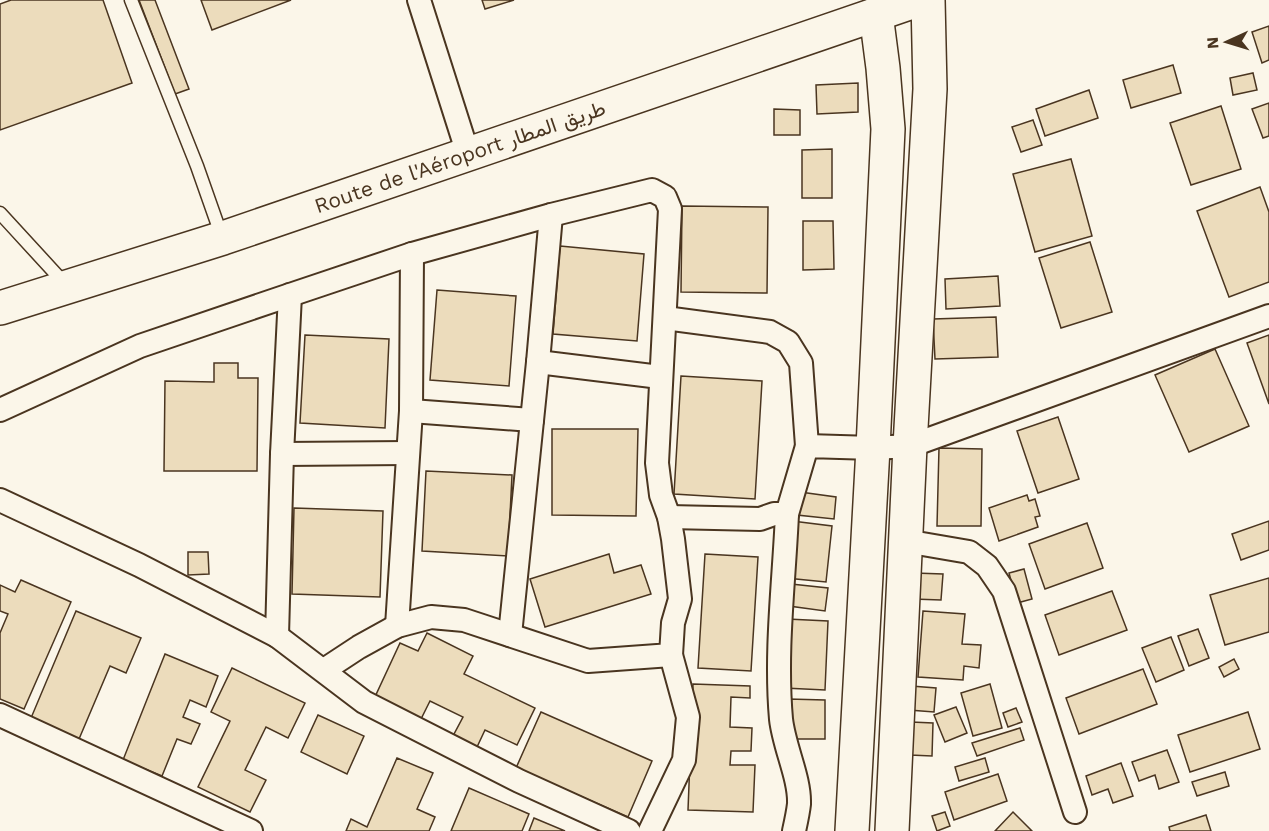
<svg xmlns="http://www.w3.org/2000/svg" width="1269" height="831" font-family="'Work Sans',Vazirmatn,sans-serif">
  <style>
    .building { fill: #ecdcbc; stroke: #4a3520; stroke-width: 1.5 }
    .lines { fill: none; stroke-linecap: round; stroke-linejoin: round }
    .service-casing { stroke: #4a3520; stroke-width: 15 }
    .minor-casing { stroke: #4a3520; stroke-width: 26 }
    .secondary-casing { stroke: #4a3520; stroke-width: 36 }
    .primary-casing { stroke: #4a3520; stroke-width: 36 }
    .service { stroke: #fbf6e9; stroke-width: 12 }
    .minor { stroke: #fbf6e9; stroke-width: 22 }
    .secondary { stroke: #fbf6e9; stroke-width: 33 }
    .primary { stroke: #fbf6e9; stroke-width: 33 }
    .labels { text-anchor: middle; stroke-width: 4.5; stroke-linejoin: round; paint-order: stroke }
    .street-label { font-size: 21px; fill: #4a3520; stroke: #fbf6e9 }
  </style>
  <rect width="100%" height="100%" fill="#fbf6e9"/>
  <g class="building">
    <polygon points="11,0 103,0 132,83 0,130 0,4"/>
    <polygon points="139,0 155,0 189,89 175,94"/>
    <polygon points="201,0 291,0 212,30"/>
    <polygon points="482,0 514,0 485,9"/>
    <polygon points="1269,26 1269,60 1262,63 1252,32"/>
    <polygon points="1173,65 1181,93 1131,108 1123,80"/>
    <polygon points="1253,73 1257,90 1233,95 1230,78"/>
    <polygon points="858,83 858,112 817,114 816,85"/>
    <polygon points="1089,90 1098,118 1045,136 1036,109"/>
    <polygon points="1269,103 1269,136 1263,138 1252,109"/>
    <polygon points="1221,106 1241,169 1191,185 1170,123"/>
    <polygon points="774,109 800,110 800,135 774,135"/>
    <polygon points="1033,120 1042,145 1021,152 1012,127"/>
    <polygon points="832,149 832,198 802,198 802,150"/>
    <polygon points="1071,159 1092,236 1035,252 1013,174"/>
    <polygon points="1260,187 1269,212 1269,282 1229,297 1197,211"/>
    <polygon points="682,206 768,207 767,293 681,292"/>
    <polygon points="803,221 833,221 834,269 803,270"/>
    <polygon points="1090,242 1112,312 1061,328 1039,258"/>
    <polygon points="560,246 644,254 637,341 553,334"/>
    <polygon points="998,276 1000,306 946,309 945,279"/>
    <polygon points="437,290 516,296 509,386 430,380"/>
    <polygon points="996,317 998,357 935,359 933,319"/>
    <polygon points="305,335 389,339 385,428 300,423"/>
    <polygon points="1269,335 1269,404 1247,343"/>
    <polygon points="1215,349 1249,426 1189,452 1155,375"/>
    <polygon points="214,363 238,363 238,378 258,378 257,471 164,471 165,381 214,382"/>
    <polygon points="681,376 762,381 755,499 674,494"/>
    <polygon points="1058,417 1079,479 1038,493 1017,431"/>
    <polygon points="552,429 638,429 636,516 552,515"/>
    <polygon points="939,448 982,449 981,526 937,526"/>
    <polygon points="426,471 512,475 508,556 422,551"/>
    <polygon points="800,492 836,497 834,519 797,515"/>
    <polygon points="1027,495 1029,501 1035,499 1040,516 1035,517 1038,527 999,541 989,508"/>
    <polygon points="294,508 383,511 380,597 292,594"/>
    <polygon points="792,521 832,526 826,582 786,578"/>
    <polygon points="1269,521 1269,550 1241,560 1232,534"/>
    <polygon points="1087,523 1103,568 1045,589 1029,544"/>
    <polygon points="188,552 208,552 209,574 188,575"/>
    <polygon points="609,554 614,573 641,565 651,594 545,627 530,579"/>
    <polygon points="705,554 758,557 751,671 698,668"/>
    <polygon points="1024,569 1032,599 1017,603 1009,573"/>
    <polygon points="914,573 943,574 941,600 913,599"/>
    <polygon points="1269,578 1269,632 1225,645 1210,595"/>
    <polygon points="21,580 71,602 24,709 0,699 0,633 8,614 0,611 0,585 15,592"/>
    <polygon points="791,584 828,588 825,611 789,606"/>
    <polygon points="1112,591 1127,630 1059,655 1045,615"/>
    <polygon points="76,611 141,638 126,673 110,666 79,739 31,718"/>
    <polygon points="923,611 965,614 962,644 981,645 979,668 964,666 963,680 918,677"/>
    <polygon points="787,619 828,621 825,690 784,688"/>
    <polygon points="1198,629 1209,658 1189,666 1178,636"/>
    <polygon points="427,633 473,656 464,674 535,708 517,745 485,730 477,747 453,736 463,717 430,701 420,721 374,699 400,643 418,651"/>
    <polygon points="1171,637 1184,670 1156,682 1142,648"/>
    <polygon points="165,654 218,676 206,707 190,700 183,717 200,724 191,744 177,739 162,776 123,760"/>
    <polygon points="1234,659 1239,669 1224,677 1219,667"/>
    <polygon points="232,668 305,703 288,738 266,727 245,770 266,780 250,812 198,787 230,721 211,712"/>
    <polygon points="1143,669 1157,704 1079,734 1066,698"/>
    <polygon points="693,684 750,686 750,698 731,697 730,727 752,728 751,751 731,751 730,765 755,765 753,812 688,810"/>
    <polygon points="990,684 1002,728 973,736 961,693"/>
    <polygon points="911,686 936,688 934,712 909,710"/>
    <polygon points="788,699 825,700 825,739 787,739"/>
    <polygon points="956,707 967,733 945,742 934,715"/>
    <polygon points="1016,708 1022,722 1008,727 1003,713"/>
    <polygon points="541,712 652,761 628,817 516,768"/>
    <polygon points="1248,712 1260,749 1190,772 1178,735"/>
    <polygon points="318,715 364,736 347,774 301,752"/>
    <polygon points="911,722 933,723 932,756 910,755"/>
    <polygon points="1020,728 1024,740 977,756 972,743"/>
    <polygon points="1167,750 1179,782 1159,789 1155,775 1139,781 1132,762"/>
    <polygon points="397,758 433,773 417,809 435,817 429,831 346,831 351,819 367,827"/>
    <polygon points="985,758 989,772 959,781 955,767"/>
    <polygon points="1121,763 1133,796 1113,803 1108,789 1092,795 1086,776"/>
    <polygon points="1225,772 1229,786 1197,796 1192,782"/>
    <polygon points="998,774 1007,801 954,820 945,792"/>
    <polygon points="469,788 529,814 522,831 451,831"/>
    <polygon points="945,812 950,826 937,831 932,816"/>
    <polygon points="1013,812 1032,831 995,831"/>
    <polygon points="1206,815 1211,831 1170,831 1169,827"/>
    <polygon points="534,818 565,831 529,831"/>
  </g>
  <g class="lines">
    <g class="service-casing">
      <g id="service">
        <polyline points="131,0 197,166 222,237"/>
        <polyline points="0,213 66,285"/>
      </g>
    </g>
    <g class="minor-casing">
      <g id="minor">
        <polyline points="419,0 468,154"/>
        <polyline points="665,318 770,332 788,342 801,363 807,446"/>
        <polyline points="538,362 660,377"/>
        <polyline points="0,410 140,346 290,295 412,254 551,215 652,190 665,197 670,209 657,463 661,495 669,517 673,539 680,599 673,623 671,655 588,661 464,620 431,617 397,626 359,647 324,670"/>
        <polyline points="411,411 532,420"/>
        <polyline points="282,454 408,453"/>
        <polyline points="0,500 139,565 277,636 364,702 519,781 629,831"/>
        <path d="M787,514C784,582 775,651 781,719C784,747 800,778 799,804C798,813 796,822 794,831"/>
        <polyline points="669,517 760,519 774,514 787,514 807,446 873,448 910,446 1269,316"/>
        <polyline points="905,541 969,552 987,566 1004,591 1075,812"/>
        <polyline points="397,626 411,411 412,254"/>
        <polyline points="510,635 538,362 551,215"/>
        <polyline points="277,636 282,454 290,295"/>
        <polyline points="0,715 251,831"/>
        <polyline points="650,831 684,760 688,717 671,655"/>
      </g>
    </g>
    <g class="secondary-casing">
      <g id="secondary">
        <polyline points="852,831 873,448 888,129 883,68 876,14"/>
        <polyline points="892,831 910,446 930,89 928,0"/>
      </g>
    </g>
    <g class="primary-casing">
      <polyline id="primary" points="0,308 223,238 918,0"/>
    </g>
    <use href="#service" class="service"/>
    <use href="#minor" class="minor"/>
    <use href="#secondary" class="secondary"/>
    <use href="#primary" class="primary"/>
  </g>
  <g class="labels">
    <g class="street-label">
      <text transform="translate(460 157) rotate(-19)" y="7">Route de l'Aéroport طريق المطار</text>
    </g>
  </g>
  <g transform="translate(1227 42) rotate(266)" stroke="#fbf6e9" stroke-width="4.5" paint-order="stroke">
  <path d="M0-4.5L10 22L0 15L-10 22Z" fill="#4a3520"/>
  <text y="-9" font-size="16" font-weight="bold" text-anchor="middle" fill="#4a3520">N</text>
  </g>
</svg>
